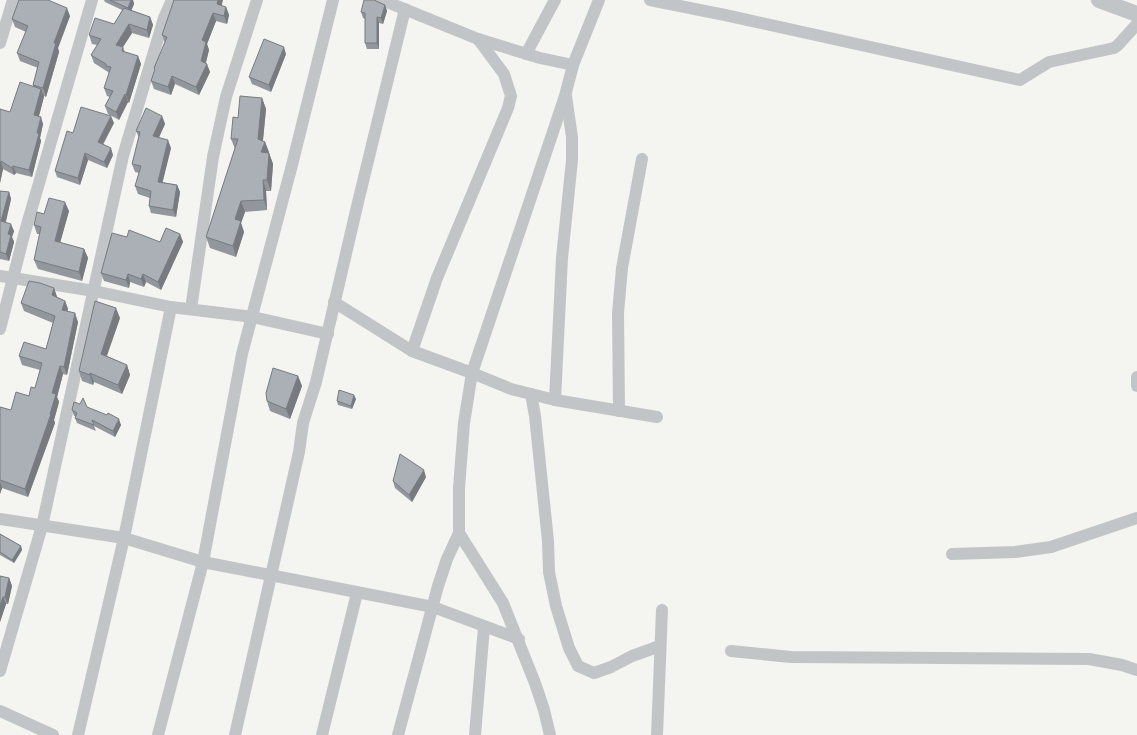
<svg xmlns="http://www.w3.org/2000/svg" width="1137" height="735" font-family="Cabin,sans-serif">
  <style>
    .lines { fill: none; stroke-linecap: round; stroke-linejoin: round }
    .minor { stroke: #c1c5c8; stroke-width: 12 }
    .tertiary { stroke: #c1c5c8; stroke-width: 16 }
    .wall { fill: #92979d }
    .shaded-wall { fill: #777b7f }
    .building { fill: #aab0b6; stroke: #777b7f }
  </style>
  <rect width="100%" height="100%" fill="#f4f4f0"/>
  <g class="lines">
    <g class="minor">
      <polyline points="382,0 478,39 540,58 573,65"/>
      <polyline points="599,0 573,65 565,96 472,373 511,389 555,400 657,417"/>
      <polyline points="650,0 725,15 1020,80 1049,62 1114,48 1118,45 1137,24"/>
      <polyline points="0,43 13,0"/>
      <polyline points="526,54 555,0"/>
      <polyline points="0,276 94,291 171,307 253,317 328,334"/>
      <polyline points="334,302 412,351 472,373 464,423 459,488 459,533 503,603 535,683 544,710 550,735"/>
      <polyline points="191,309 213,157 226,97 257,0"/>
      <polyline points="0,329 24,235 92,0"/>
      <polyline points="412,351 437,278 508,108 511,96 504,74 478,39"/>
      <polyline points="1137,377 1137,386"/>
      <polyline points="531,394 535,416 548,541 549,572 556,606 569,648 578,666 594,673 611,667 632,656 660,646"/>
      <polyline points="555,400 562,258 572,160 572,137 566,96"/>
      <polyline points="619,411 618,313 622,268 642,159"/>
      <polyline points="0,519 124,538 203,562 433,607 519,639"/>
      <polyline points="952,554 1015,552 1051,547 1137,518"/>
      <polyline points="731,651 791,657 1089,659 1122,665 1137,670"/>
      <polyline points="0,671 42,526 123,156 164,18 172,0"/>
      <polyline points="0,711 53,735"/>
      <polyline points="78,735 124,538 171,307"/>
      <polyline points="158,735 203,562 242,354 292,165 333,0"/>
      <polyline points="235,735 299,452 303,423 316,382 359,198 405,9"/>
      <polyline points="322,735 357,593"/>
      <polyline points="398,735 438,586 447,559 459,533"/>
      <polyline points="475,735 484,627"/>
      <polyline points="657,735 662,610"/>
    </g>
    <polyline class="tertiary" points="1099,0 1137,14"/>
  </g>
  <g class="wall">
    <polygon points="104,0 133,0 134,4 131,10 150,17 153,25 149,38 132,33 123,47 125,52 138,56 141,64 129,103 128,102 119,120 108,114 105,106 110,97 107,96 104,88 109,74 108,72 94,63 91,55 97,45 92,44 89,35 114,24 122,10 105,2"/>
    <polygon points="376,1 385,5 387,11 383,24 379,23 379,49 367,49 365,43 365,19 363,18 361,12"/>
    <polygon points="221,6 226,7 229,15 227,24 216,21 207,44 209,50 206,63 210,72 199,95 175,84 171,95 154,89 151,81 155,70 154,68 165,43 162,35"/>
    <polygon points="70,16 58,48 59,52 46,97 44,96 39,116 43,124 40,138 41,141 32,177 16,173 14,175 3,169 0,183 0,109 10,112 33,87 33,85 38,68 20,61 17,53 26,32 15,27 12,19"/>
    <polygon points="286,54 271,92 252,84 249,77"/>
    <polygon points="262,98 266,109 263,141 265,142 273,164 271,191 266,191 267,210 245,212 241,223 244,232 236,257 210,248 206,237 235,149 231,139 238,118"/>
    <polygon points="162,116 165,124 159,137 171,148 162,182 177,185 180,192 176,217 151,213 149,206 150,198 138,194 135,186 139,173 135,172 132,164 139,138 136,131"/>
    <polygon points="114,123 103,145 113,155 107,168 88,160 80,185 57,177 55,171 73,133"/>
    <polygon points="0,191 9,192 11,199 6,222 14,231 12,237 14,242 9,261 0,259"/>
    <polygon points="69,211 60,243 84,249 88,258 82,281 38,269 34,260 40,234 37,234 34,225 44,214"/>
    <polygon points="180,234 183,242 161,290 146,282 144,287 130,282 129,288 104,281 101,273 127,237 160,242"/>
    <polygon points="54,288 57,297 65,301 68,309 67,311 78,322 67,375 63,374 57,397 59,402 54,420 55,423 28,497 2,488 0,494 0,407 11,410 29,396 35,388 40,370 22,365 19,356 46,349 53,323 24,311 21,303"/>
    <polygon points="120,318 107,356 127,365 130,375 122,394 94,382 93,385 82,381 79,371"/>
    <polygon points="298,376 302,386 290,419 270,411 267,401"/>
    <polygon points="356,399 352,409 338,405 337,401"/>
    <polygon points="87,407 121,425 115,437 94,426 96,431 77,423 75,418 75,416 74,416 72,410"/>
    <polygon points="426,477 412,502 395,488 393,481"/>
    <polygon points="0,534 21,546 22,550 14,563 0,555"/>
    <polygon points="0,576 9,578 12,586 8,604 6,604 0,622"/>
  </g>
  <g class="shaded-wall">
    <polygon points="131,0 133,0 134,4 130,14 128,8"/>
    <polygon points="218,0 223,0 220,12 217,4"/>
    <polygon points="385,5 387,11 383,24 381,18"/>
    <polygon points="226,7 229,15 227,24 224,16"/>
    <polygon points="67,8 70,16 58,48 59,52 46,97 43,88 54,43"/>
    <polygon points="213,13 216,21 207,44 209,50 204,69 201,61 202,40"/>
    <polygon points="150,17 153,25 149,38 147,30"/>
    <polygon points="377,17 379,23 379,49 377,43"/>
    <polygon points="129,24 132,33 119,53 116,45"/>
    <polygon points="284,47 286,54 271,92 269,85"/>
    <polygon points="138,56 141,64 129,103 126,95"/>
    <polygon points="207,64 210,72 199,95 196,87"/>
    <polygon points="172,76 175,84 171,95 168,87"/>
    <polygon points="41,89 44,97 37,123 34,115"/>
    <polygon points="125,94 128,102 119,120 116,112"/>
    <polygon points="262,98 266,109 262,149 265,142 269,152 265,163 261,152 258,139"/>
    <polygon points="111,116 114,123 100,149 98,142"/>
    <polygon points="162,116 165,124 156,144 153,136"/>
    <polygon points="41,117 43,124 40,138 41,141 32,177 29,170"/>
    <polygon points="168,140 171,148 161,189 158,182"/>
    <polygon points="111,148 113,155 107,168 104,162"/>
    <polygon points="85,153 88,160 80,185 78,178"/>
    <polygon points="269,153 273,164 271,191 267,180"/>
    <polygon points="1,161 3,169 0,183 0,164"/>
    <polygon points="13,166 16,173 14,175 12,168"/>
    <polygon points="263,180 266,191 267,210 264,200"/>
    <polygon points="177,185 180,192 176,217 173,210"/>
    <polygon points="9,192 11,199 4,228 1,221"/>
    <polygon points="241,201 245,212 241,223 244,232 236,257 233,246 235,219"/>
    <polygon points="65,202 69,211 58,250 55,241"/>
    <polygon points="11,224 14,231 12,237 14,242 9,261 6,254 8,234"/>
    <polygon points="180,234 183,242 161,290 158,282"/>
    <polygon points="84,249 88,258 82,281 79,272"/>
    <polygon points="128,274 130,282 129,288 126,280"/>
    <polygon points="143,274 146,282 144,287 141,279"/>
    <polygon points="54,288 57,297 55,304 52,295"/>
    <polygon points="65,301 68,309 65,318 62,310"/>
    <polygon points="116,308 120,318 104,363 101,354"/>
    <polygon points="75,313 78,322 67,375 64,367"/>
    <polygon points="127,365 130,375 122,394 118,385"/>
    <polygon points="60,366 63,374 57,397 59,402 54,420 55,423 28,497 25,489 50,414 52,393"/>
    <polygon points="90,373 94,382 93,385 90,375"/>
    <polygon points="298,376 302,386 290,419 286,409"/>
    <polygon points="354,395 356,399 352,409 351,406"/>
    <polygon points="119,419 121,425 115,437 113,431"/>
    <polygon points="424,470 426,477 412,502 409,495"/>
    <polygon points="0,482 2,488 0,494"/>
    <polygon points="21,546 22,550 14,563 12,560"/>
    <polygon points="9,578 12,586 8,604 5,597"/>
    <polygon points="3,597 6,604 0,622 0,606"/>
  </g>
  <g class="building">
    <polygon points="19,0 48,0 67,8 54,43 56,43 43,88 33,85 39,62 17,53 28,26 12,19"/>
    <polygon points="110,0 131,0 128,8"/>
    <polygon points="174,0 218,0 217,4 226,7 224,16 213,13 202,40 206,42 201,61 207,64 196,87 172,76 168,87 151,81 155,69 154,68 167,37 162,35"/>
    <polygon points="364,0 375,0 376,1 385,5 381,18 377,17 377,43 365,43 365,13 361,12"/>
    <polygon points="124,8 150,17 147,30 129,24 116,45 123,47 122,51 138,56 126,95 125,94 116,112 105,106 113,91 104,88 111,67 106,66 106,64 91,55 101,39 89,35 95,18 114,24"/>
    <polygon points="264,39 284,47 269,85 249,77"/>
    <polygon points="20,82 41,89 34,115 41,117 37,133 39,134 29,170 13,166 12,168 1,161 0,164 0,109 10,112"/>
    <polygon points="240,96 262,98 258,139 265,142 261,152 269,153 267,180 263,180 264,200 241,201 235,219 241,221 233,246 206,237 238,139 231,139 233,117 238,118"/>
    <polygon points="81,107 111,116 98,142 111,148 104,162 85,153 78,178 55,171 67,131 73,133"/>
    <polygon points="146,108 162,116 153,136 168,140 158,182 177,185 173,210 149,206 151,191 135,186 141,166 132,164 140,132 136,131"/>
    <polygon points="0,191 9,192 1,221 11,224 8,234 11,235 6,254 0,252"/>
    <polygon points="49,198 65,202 55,241 84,249 79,272 34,260 41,227 34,225 37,212 44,214"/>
    <polygon points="166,228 180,234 158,282 143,274 141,279 128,274 126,280 101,273 112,233 127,237 129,230 160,242"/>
    <polygon points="29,281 40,283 54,288 52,295 65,301 62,310 75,313 64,367 60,366 52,393 56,394 50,414 51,414 25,489 0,480 0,407 11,410 16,392 29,396 31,387 35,388 42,363 19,356 24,342 46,349 55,316 21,303"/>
    <polygon points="95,301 116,308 101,354 127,365 118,385 90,373 90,375 79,371"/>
    <polygon points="273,368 298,376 286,409 267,401 266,393"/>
    <polygon points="339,390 354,395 351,406 337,401"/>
    <polygon points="83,398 87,407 107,415 108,413 119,419 113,431 92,420 94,425 75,418 77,413 72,410 74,402 80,404"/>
    <polygon points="400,454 424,470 409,495 393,481"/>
    <polygon points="0,534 21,546 12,560 0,552"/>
    <polygon points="0,576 9,578 5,597 3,597 0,606"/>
  </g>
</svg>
